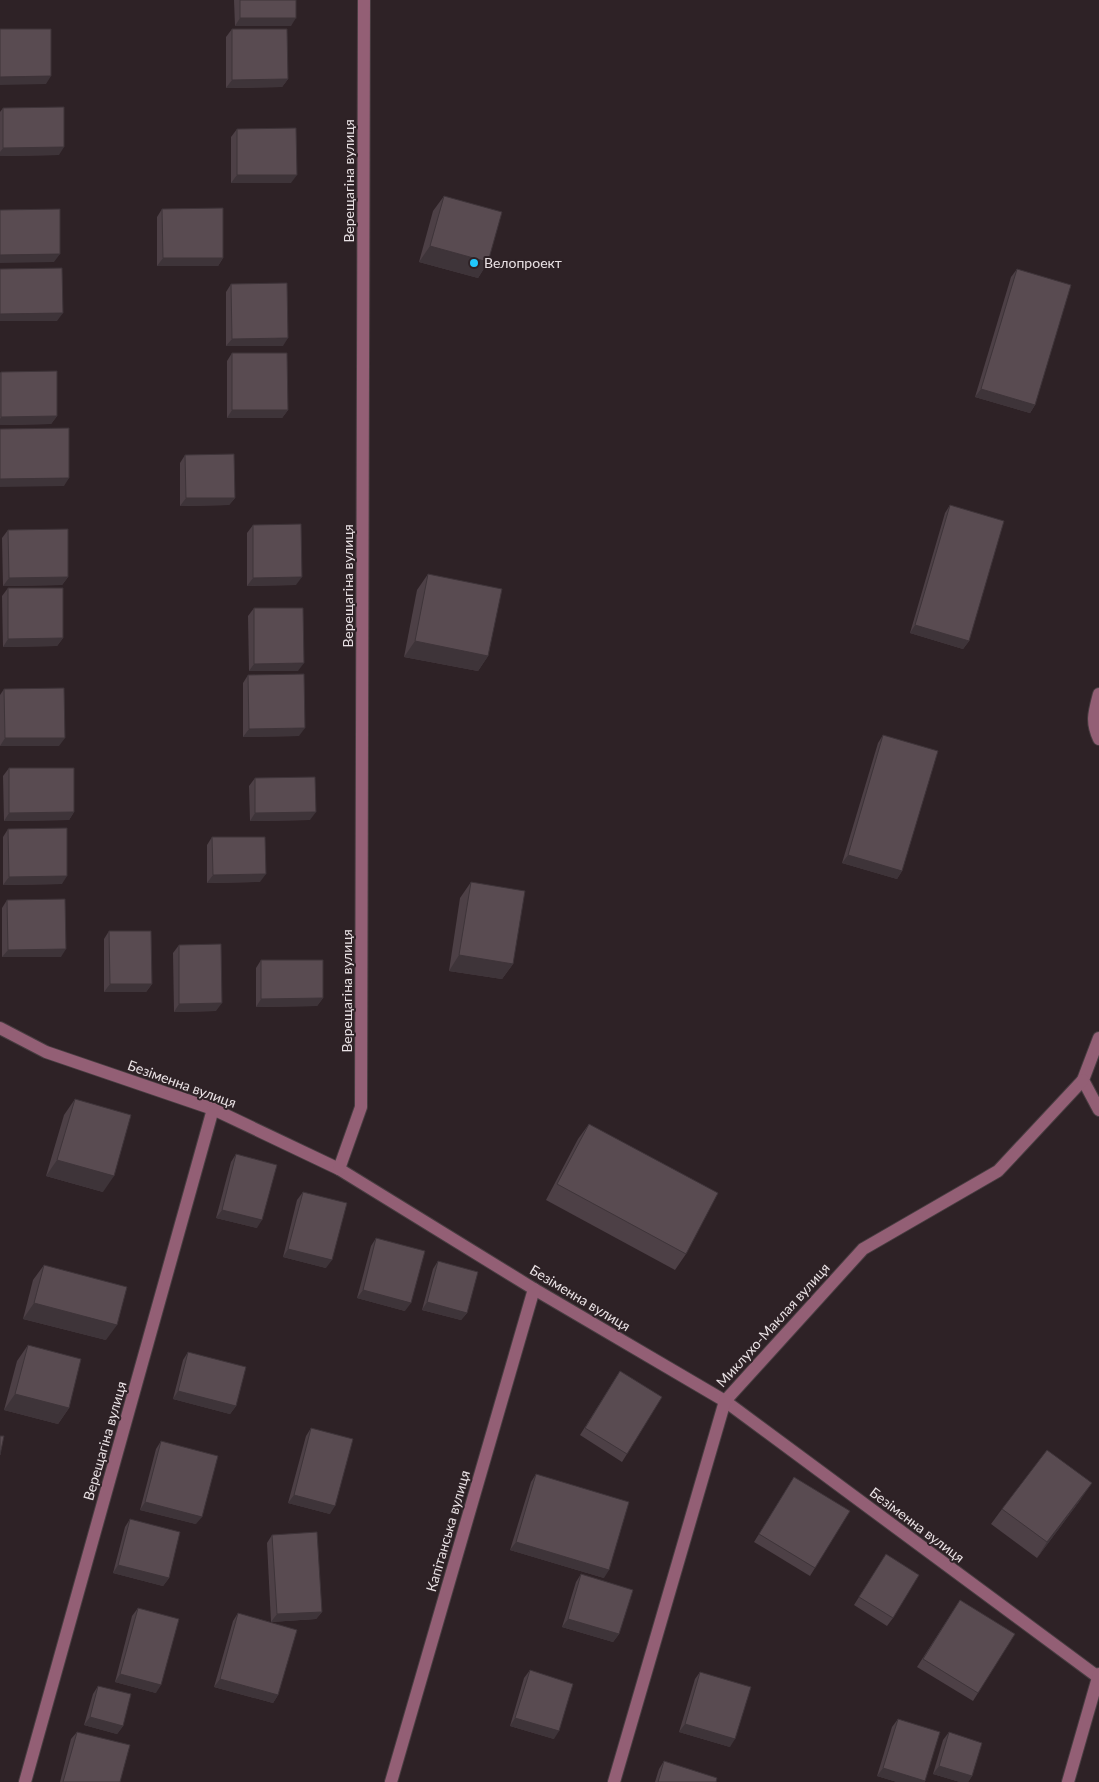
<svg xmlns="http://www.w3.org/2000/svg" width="1099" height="1782" font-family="Lato,sans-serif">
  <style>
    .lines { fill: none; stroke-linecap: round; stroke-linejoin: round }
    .minor-casing { stroke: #483d41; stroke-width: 14 }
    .minor { stroke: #935f75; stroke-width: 12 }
    .wall { fill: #4d4046 }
    .shaded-wall { fill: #3e3439 }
    .building { fill: #594b51; stroke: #3e3439 }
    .poi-dot { fill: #21c9fd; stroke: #2e2226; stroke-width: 2 }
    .labels { text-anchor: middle; stroke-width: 4; stroke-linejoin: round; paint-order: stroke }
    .street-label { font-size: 14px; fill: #e9e1e4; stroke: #2e2226 }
    .poi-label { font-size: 14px; fill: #e9e1e4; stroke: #2e2226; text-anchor: start }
  </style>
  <rect width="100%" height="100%" fill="#2e2226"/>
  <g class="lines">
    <g class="minor-casing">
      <g id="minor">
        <path d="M1099,694C1094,713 1091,722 1099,739"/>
        <polyline points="0,1028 46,1052 213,1109 339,1169 534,1289 725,1401 1098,1677"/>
        <polyline points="1099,1038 1083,1080 1099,1110"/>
        <polyline points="339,1169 361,1107 364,0"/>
        <polyline points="25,1782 213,1109"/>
        <polyline points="391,1782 534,1289"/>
        <polyline points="614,1782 725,1401 863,1249 998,1171 1083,1080"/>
        <polyline points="1068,1782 1099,1674"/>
      </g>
    </g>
    <use href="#minor" class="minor"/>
  </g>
  <g class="wall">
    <polygon points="234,0 296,0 291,26 235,26"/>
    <polygon points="232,29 288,79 282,87 226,88 226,37"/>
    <polygon points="3,108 59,155 0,156 0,112"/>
    <polygon points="237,129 291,183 231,183 231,137"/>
    <polygon points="444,196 488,262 478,278 419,262 433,211"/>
    <polygon points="162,209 223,258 218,266 157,266 157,217"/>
    <polygon points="1017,269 1035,405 1030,413 975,397 1011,277"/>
    <polygon points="231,284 283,346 226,346 226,292"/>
    <polygon points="232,353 288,410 282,418 227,418 227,361"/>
    <polygon points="1,372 57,416 51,424 0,425 0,373"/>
    <polygon points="185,455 235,498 229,505 180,506 180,463"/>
    <polygon points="950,505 969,641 963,649 910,633 945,513"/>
    <polygon points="253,525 296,585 247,586 247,533"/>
    <polygon points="8,530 68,577 62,585 3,586 2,538"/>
    <polygon points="428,574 488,656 478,671 404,657 417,590"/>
    <polygon points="8,588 63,638 57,646 3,647 2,596"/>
    <polygon points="254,608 298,671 249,671 248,616"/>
    <polygon points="248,675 299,736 243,737 243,683"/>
    <polygon points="4,689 59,746 0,746 0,695"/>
    <polygon points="883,735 902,871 897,879 842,863 878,743"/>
    <polygon points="9,768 74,812 69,820 4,821 3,776"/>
    <polygon points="255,778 310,820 250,821 249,786"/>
    <polygon points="8,829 62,884 3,885 3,837"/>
    <polygon points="212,837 260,882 207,883 207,845"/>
    <polygon points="471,882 513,964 502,979 449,971 460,898"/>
    <polygon points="7,900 61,957 2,957 2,908"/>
    <polygon points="109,931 152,984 146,992 104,992 104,939"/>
    <polygon points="179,945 216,1011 174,1012 173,953"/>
    <polygon points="261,960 323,998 317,1006 256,1007 256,968"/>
    <polygon points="75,1099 103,1192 46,1176 64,1115"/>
    <polygon points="589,1124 686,1254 675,1270 546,1200 578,1139"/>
    <polygon points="236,1154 257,1228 216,1218 231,1162"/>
    <polygon points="303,1192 326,1268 283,1257 297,1200"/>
    <polygon points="376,1238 405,1311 357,1298 371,1246"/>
    <polygon points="438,1261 467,1313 461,1320 422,1310 433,1269"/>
    <polygon points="44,1265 106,1340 23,1319 33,1280"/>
    <polygon points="28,1345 69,1408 58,1424 4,1410 17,1361"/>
    <polygon points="188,1352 236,1406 230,1414 173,1399 183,1360"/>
    <polygon points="620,1371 627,1454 622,1462 580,1435"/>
    <polygon points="311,1428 330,1514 288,1503 306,1436"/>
    <polygon points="161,1441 196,1524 140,1510 156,1449"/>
    <polygon points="536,1474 604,1578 510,1550 531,1482"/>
    <polygon points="794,1477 815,1568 810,1576 754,1542"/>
    <polygon points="1081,1499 1037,1558 991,1524 1002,1509"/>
    <polygon points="130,1519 169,1578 163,1586 113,1573 125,1527"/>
    <polygon points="272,1535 322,1612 316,1619 271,1622 267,1543"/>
    <polygon points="886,1554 893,1618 887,1626 854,1605"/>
    <polygon points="581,1574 619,1634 613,1642 562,1627 576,1582"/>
    <polygon points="960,1600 978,1693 973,1701 917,1667"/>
    <polygon points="138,1608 156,1693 115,1682 132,1616"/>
    <polygon points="238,1613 278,1695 273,1703 214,1687 233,1621"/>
    <polygon points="530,1670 554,1739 510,1726 524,1678"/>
    <polygon points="700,1672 730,1747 679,1732 695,1679"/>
    <polygon points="98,1686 123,1726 117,1734 84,1725 93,1694"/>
    <polygon points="898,1719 925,1782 897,1782 877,1776 892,1727"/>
    <polygon points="77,1732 120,1782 60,1782 71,1739"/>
    <polygon points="949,1732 972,1776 968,1782 960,1782 933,1774 943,1740"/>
    <polygon points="664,1761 716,1782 655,1782 659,1769"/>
  </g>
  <g class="shaded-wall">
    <polygon points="240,18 296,18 291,26 235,26"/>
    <polygon points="51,76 46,84 0,85 0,77"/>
    <polygon points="288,79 282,87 226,88 232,80"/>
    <polygon points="64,147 59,155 0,156 0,152 3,148"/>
    <polygon points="237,175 297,175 291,183 231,183"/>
    <polygon points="430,246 488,262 478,278 419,262"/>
    <polygon points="60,254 54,262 0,263 0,255"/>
    <polygon points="163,258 223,258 218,266 157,266"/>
    <polygon points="63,313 57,321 0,321 0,314"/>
    <polygon points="288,338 283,346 226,346 232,339"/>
    <polygon points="981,389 1035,405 1030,413 975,397"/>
    <polygon points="232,410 288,410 282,418 227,418"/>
    <polygon points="57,416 51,424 0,425 0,419 1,417"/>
    <polygon points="69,478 64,486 0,487 0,479"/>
    <polygon points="186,498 235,498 229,505 180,506"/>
    <polygon points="68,577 62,585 3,586 9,578"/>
    <polygon points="302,577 296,585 247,586 253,578"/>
    <polygon points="915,625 969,641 963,649 910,633"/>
    <polygon points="63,638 57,646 3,647 8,639"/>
    <polygon points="415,641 488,656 478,671 404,657"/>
    <polygon points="304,663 298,671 249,671 254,664"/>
    <polygon points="305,728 299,736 243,737 249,729"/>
    <polygon points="5,738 65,738 59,746 0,746"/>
    <polygon points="74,812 69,820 4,821 9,813"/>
    <polygon points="316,812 310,820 250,821 255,813"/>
    <polygon points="848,855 902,871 897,879 842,863"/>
    <polygon points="266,874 260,882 207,883 213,875"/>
    <polygon points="67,876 62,884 3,885 9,877"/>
    <polygon points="66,949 61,957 2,957 8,950"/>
    <polygon points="459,955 513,964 502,979 449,971"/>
    <polygon points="110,984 152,984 146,992 104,992"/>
    <polygon points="323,998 317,1006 256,1007 261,999"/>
    <polygon points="222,1003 216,1011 174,1012 179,1004"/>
    <polygon points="57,1160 114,1176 103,1192 46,1176"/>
    <polygon points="222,1210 262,1220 257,1228 216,1218"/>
    <polygon points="288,1249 332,1260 326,1268 283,1257"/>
    <polygon points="363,1290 411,1303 405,1311 357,1298"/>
    <polygon points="427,1302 467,1313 461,1320 422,1310"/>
    <polygon points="34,1303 117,1325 106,1340 23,1319"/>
    <polygon points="178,1391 236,1406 230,1414 173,1399"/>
    <polygon points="15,1394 69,1408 58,1424 4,1410"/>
    <polygon points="1092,1483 1081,1499 1037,1558 1047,1542"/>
    <polygon points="294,1495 335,1506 330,1514 288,1503"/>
    <polygon points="145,1502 202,1517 196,1524 140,1510"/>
    <polygon points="516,1542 609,1570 604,1578 510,1550"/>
    <polygon points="118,1565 169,1578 163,1586 113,1573"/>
    <polygon points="322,1612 316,1619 271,1622 277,1614"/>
    <polygon points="568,1619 619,1634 613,1642 562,1627"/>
    <polygon points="120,1674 161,1685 156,1693 115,1682"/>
    <polygon points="220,1679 278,1695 273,1703 214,1687"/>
    <polygon points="90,1717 123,1726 117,1734 84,1725"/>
    <polygon points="515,1718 559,1731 554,1739 510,1726"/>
    <polygon points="685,1724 735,1739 730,1747 679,1732"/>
    <polygon points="939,1766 972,1776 968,1782 960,1782 933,1774"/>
    <polygon points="883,1768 925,1781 925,1782 897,1782 877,1776"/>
  </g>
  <g class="building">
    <rect x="240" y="0" width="56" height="18"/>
    <polygon points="0,29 51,29 51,76 0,77"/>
    <polygon points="232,29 287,29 288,79 232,80"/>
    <polygon points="64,107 64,147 3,148 3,108"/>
    <polygon points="296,128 297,175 237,175 237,129"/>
    <polygon points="444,196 502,212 488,262 430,246"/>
    <polygon points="223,208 223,258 163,258 162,209"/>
    <polygon points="60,209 60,254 0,255 0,210"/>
    <polygon points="62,268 63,313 0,314 0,269"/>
    <polygon points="1017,269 1071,285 1035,405 981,389"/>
    <polygon points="287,283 288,338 232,339 231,284"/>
    <polygon points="232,353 287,353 288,410 232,410"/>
    <polygon points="57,371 57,416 1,417 1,372"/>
    <polygon points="69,428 69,478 0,479 0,429"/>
    <polygon points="234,454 235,498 186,498 185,455"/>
    <polygon points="950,505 1004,521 969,641 915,625"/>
    <polygon points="301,524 302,577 253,578 253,525"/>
    <polygon points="68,529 68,577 9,578 8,530"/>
    <polygon points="428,574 502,589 488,656 415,641"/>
    <polygon points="8,588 63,588 63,638 8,639"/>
    <polygon points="254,608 303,608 304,663 254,664"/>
    <polygon points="304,674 305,728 249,729 248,675"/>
    <polygon points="64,688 65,738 5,738 4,689"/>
    <polygon points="883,735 938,751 902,871 848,855"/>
    <polygon points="9,768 74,768 74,812 9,813"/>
    <polygon points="315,777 316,812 255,813 255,778"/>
    <polygon points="67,828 67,876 9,877 8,829"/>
    <polygon points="212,837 265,837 266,874 213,875"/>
    <polygon points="471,882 525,891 513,964 459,955"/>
    <polygon points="65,899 66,949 8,950 7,900"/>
    <polygon points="109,931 151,931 152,984 110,984"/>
    <polygon points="221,944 222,1003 179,1004 179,945"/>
    <polygon points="261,960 323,960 323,998 261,999"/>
    <polygon points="75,1099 131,1115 114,1176 57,1160"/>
    <polygon points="589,1124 718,1193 686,1254 557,1184"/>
    <polygon points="236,1154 277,1165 262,1220 222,1210"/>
    <polygon points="303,1192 347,1203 332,1260 288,1249"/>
    <polygon points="376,1238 425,1251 411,1303 363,1290"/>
    <polygon points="438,1261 478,1272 467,1313 427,1302"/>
    <polygon points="44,1265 127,1287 117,1325 34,1303"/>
    <polygon points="28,1345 81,1359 69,1408 15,1394"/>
    <polygon points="188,1352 246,1367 236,1406 178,1391"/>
    <polygon points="620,1371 662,1397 627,1454 585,1428"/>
    <polygon points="311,1428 353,1439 335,1506 294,1495"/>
    <polygon points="0,1436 4,1436 0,1455"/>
    <polygon points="161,1441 218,1456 202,1517 145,1502"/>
    <polygon points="1047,1450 1092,1483 1047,1542 1002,1509"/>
    <polygon points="536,1474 629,1502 609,1570 516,1542"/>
    <polygon points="794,1477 850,1511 815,1568 759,1534"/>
    <polygon points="130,1519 180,1532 169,1578 118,1565"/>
    <polygon points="317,1532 322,1612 277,1614 272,1535"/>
    <polygon points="886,1554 919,1575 893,1618 859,1597"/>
    <polygon points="581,1574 633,1590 619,1634 568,1619"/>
    <polygon points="960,1600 1015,1634 978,1693 923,1659"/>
    <polygon points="138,1608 179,1619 161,1685 120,1674"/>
    <polygon points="238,1613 297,1630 278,1695 220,1679"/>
    <polygon points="530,1670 573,1684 559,1731 515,1718"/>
    <polygon points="700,1672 751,1687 735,1739 685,1724"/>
    <polygon points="98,1686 131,1694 123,1726 90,1717"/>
    <polygon points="898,1719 940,1732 925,1781 883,1768"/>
    <polygon points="77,1732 130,1745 120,1782 63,1782"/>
    <polygon points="949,1732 982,1743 972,1776 939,1766"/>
    <polygon points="664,1761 717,1778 716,1782 658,1782"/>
  </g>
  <circle class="poi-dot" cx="474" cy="263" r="5"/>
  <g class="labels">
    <g class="street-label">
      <text transform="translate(349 181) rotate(-90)" y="5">Верещагіна вулиця</text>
      <text transform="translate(348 586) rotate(-90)" y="5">Верещагіна вулиця</text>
      <text transform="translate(347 991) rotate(-90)" y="5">Верещагіна вулиця</text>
      <text transform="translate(182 1084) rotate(20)" y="5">Безіменна вулиця</text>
      <text transform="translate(580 1298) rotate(31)" y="5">Безіменна вулиця</text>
      <text transform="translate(773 1325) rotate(-48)" y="5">Миклухо-Маклая вулиця</text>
      <text transform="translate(105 1441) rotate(-74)" y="5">Верещагіна вулиця</text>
      <text transform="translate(917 1525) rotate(37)" y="5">Безіменна вулиця</text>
      <text transform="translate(448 1531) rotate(-74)" y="5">Капітанська вулиця</text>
    </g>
    <g class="poi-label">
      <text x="484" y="268">Велопроект</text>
    </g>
  </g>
</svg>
